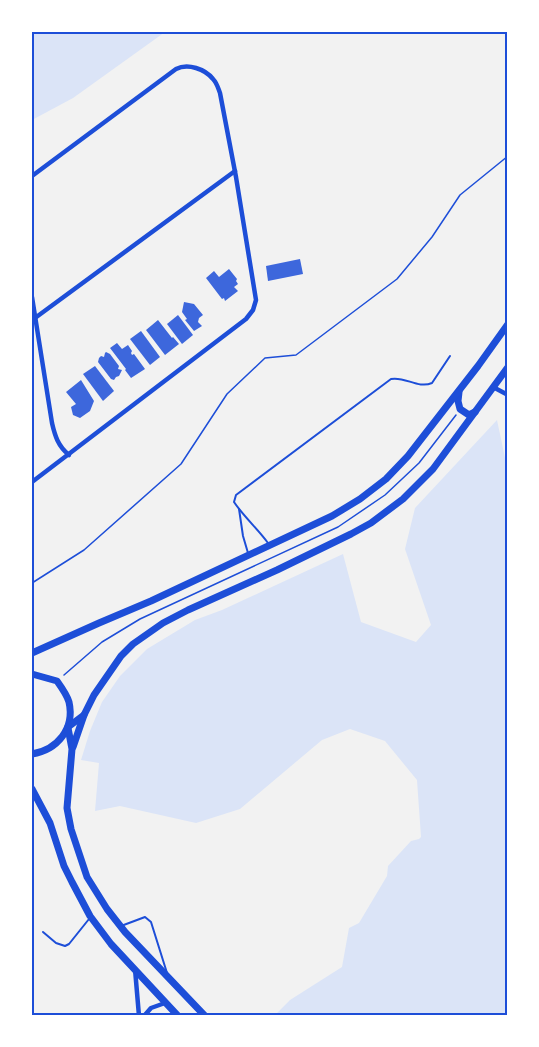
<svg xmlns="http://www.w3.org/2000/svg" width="539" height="1047" font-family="'Roboto Condensed',sans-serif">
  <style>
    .green { fill: #dbe4f7 }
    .building { fill: #3d67dc }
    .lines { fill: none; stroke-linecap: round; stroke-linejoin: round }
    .path { stroke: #1d4ed8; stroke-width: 1.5 }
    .service { stroke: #1d4ed8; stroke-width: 2 }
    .minor { stroke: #1d4ed8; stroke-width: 4.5 }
    .secondary { stroke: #1d4ed8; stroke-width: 7 }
    .neatline { fill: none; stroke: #1d4ed8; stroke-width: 2 }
  </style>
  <rect width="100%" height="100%" fill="#f2f2f2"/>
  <g class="green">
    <polygon points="32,32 165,32 73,98 32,120"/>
    <polygon points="497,420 508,472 507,1015 275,1015 290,1000 342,967 349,928 359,923 387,876 388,866 411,841 419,839 421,837 417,780 385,741 350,729 322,740 240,809 196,823 120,806 95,811 99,763 81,760 90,731 102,702 120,676 147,649 195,620 222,610 343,554 361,622 416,642 431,625 405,549 415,508"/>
  </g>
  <g class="building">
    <polygon points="300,259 303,274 268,281 266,266"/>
    <polygon points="229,269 237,279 236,281 238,284 234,287 238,291 225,301 224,298 222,299 206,278 214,271 219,277"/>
    <polygon points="184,302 194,304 203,315 199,318 198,322 202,326 194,331 185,320 187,319 182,312"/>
    <polygon points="178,315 193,335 182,344 167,324"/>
    <polygon points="158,320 172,338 173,337 179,344 165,355 146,330"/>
    <polygon points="141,331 160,357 150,365 130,339"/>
    <polygon points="117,343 122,349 128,345 132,351 131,353 132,355 134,354 145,369 131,378 125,370 126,369 110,348"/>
    <polygon points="106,352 110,354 119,366 118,369 122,370 119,376 116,377 114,380 111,379 98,362 99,358 101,356 104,357 105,353"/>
    <polygon points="95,366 114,391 103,401 83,374"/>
    <polygon points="81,380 94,401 90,411 80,418 73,415 71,407 76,404 66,392"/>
  </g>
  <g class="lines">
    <g class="path">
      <polyline points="32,583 84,550 181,464 227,394 265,358 296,355 397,279 432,237 460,195 508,156"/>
      <polyline points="64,675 102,642 140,619 338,527 385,495 419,463 456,415"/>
    </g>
    <g class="service">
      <polyline points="239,509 243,536 248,553"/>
      <path d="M268,543C258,529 244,517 234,502L236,495L391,379C405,376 418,389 432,383L450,356"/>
      <polyline points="121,926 145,917 151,922 167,973"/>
      <polyline points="43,932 56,943 65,946 69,944 89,919"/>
    </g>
    <g class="minor">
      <path d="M32,176L176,69C188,63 205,69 213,79C217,83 218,88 220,93L236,177L256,300L253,310L246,319L32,482"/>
      <path d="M32,297L52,423C55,436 58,446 69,455"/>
      <polyline points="35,318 235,171"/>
      <polyline points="493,387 508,395"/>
      <polyline points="135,969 139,1016"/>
      <polyline points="144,1016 151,1008 165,1003"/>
    </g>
    <g class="secondary">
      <polyline points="459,392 458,401 460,409 469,415 475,412"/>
      <polyline points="32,653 99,623 151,601 332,516 360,499 386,479 408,456 478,366 508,324"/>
      <path d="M32,674L57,681C62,688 67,695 69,702C75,729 57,750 32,754"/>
      <polyline points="68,727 84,715 94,695 121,656 133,644 163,623 188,610 277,570 351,534 371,523 403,499 433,469 508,367"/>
      <polyline points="68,728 72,749 67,808 71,829 87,877 107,909 125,932 205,1016"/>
      <polyline points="73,747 84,715"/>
      <polyline points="32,789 50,823 64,866 72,882 90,916 111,944 178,1016"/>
    </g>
  </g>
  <rect width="539" height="1047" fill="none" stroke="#ffffff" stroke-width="66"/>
  <rect x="33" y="33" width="473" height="981" class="neatline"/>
</svg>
